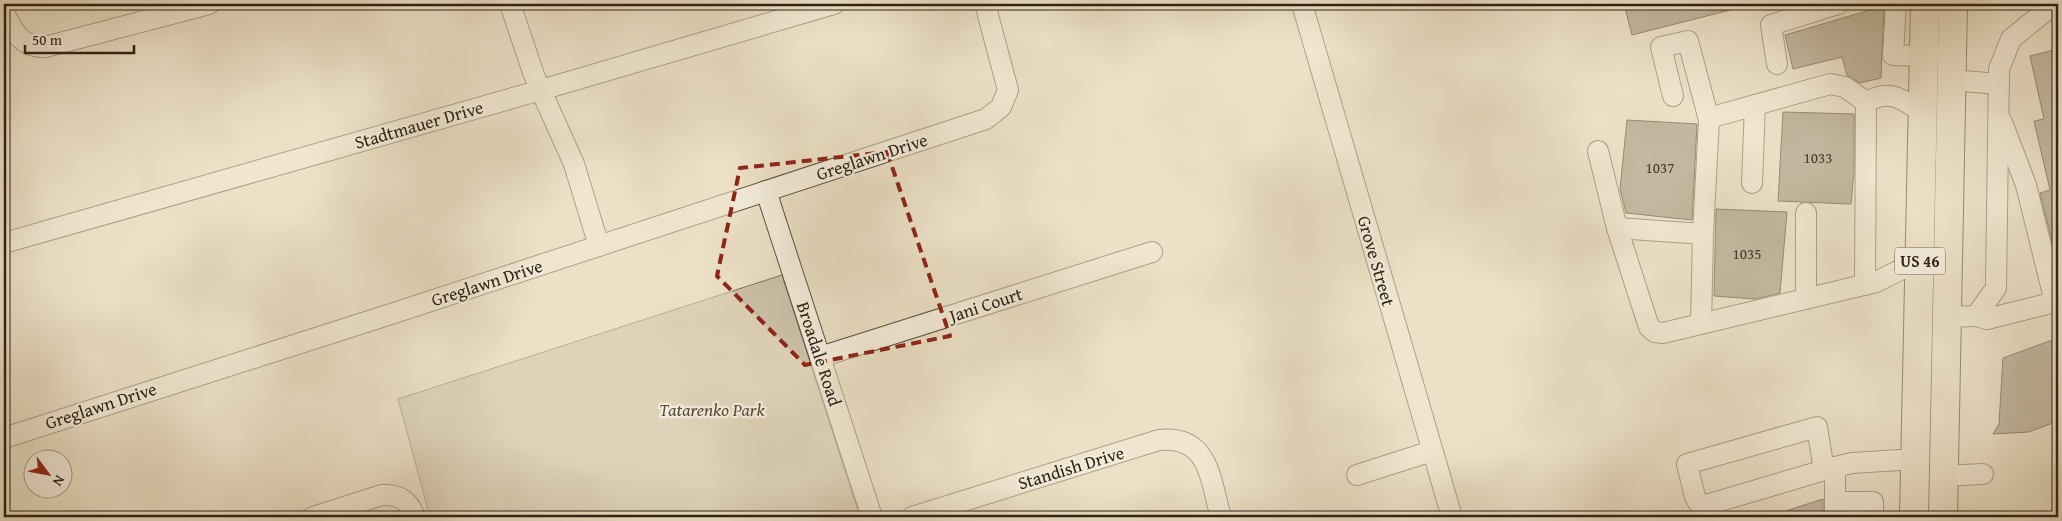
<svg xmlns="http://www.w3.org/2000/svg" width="2062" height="521" font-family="'Gentium Book Plus',serif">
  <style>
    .green { fill: #ccc1a9; stroke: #7d725e }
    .building { fill: #918571; stroke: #2e2214 }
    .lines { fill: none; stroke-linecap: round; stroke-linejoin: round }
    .minor-casing { stroke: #5e5241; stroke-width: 22 }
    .highway-casing { stroke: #2e2214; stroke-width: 30 }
    .minor { stroke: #f3ecdb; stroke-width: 20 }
    .highway { stroke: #ece1c7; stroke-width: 28 }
    .marked { fill: none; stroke: #8f2418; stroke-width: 4; stroke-dasharray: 10 6; stroke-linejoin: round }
    .labels { text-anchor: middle; stroke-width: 4.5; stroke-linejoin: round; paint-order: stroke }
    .number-label { font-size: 15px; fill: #473b2b }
    .shield { fill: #f3ecdb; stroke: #695f50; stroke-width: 1 }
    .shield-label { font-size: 16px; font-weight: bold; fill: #2e2214 }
    .street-label { font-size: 18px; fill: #2e2214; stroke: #f3ecdb }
    .park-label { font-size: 18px; font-style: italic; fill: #564a39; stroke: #f3ecdb }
  </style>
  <rect width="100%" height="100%" fill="#ece1c7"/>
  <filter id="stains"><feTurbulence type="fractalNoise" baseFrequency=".004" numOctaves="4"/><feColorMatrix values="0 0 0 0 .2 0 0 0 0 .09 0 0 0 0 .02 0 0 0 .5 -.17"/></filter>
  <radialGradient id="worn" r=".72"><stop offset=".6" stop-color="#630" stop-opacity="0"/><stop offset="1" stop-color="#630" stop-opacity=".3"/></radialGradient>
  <polygon class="green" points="782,275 860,517 430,517 398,399"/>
  <g class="building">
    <polygon points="1624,4 1738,4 1738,8 1632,35"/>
    <polygon points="1884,6 1881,78 1860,83 1847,75 1842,57 1793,69 1785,35"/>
    <polygon points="2058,49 2058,248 2054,249 2040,193 2050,190 2034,121 2044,119 2030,56"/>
    <polygon points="1783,112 1854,114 1854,171 1851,204 1778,201"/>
    <polygon points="1627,120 1697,124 1692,220 1626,213 1620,189"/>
    <polygon points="1716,209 1787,212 1780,293 1755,299 1714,296"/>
    <polygon points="2058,338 2058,421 2029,432 1993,434 1999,424 2003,358"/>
    <polygon points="1823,499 1823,517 1773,517 1773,515"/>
  </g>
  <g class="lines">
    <g class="minor-casing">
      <g id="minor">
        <polyline points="510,4 534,75 574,164 599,246"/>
        <polyline points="1302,4 1452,517"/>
        <polyline points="1896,4 1893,55 1923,56"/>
        <path d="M4,13C13,31 22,48 45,47L209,4"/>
        <polyline points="1777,64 1771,25 1838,4"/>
        <polyline points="1951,80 1999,84"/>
        <path d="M1866,102C1890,89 1900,98 1921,111"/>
        <polyline points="1709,118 1830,84 1845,87 1866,102 1865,285"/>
        <polyline points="1598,151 1617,228 1649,327 1655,332 1663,333 1876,282 1920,260"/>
        <polyline points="1752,183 1755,105"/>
        <polyline points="766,191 872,517"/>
        <polyline points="1806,213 1806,299"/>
        <polyline points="1617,228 1703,234 1709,120 1688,41 1661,47 1673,96"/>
        <polyline points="4,243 541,90 834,4"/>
        <polyline points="1976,316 1987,319 2055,302 2026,185 2002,122"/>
        <polyline points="1947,317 1976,316 1996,288 1999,69 2011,39 2054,4"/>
        <polyline points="1701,324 1703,234"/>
        <polyline points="820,357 1152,252"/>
        <polyline points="4,438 391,314 986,119 1001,107 1008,90 985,4"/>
        <polyline points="1824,470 1817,427 1687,464 1695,497 1698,502 1706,505 1835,467"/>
        <polyline points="1357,475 1432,451"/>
        <polyline points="1944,476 1983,474"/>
        <polyline points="1835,502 1873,502 1873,517"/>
        <path d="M313,517L382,495C400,494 409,501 415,517"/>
        <path d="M912,517L1159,440C1210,435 1210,480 1221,517"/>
        <polyline points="1835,517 1835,467 1852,463 1916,459"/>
      </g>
    </g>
    <g class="highway-casing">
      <g id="highway">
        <polyline points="1914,517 1925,4"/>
        <polyline points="1943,517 1953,4"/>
      </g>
    </g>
    <use href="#minor" class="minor"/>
    <use href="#highway" class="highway"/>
  </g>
  <path d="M0 0H2062V521H0ZM887,152L950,336L805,365L717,276L740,168Z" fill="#ece1c7" fill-opacity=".55" fill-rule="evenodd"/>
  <path class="marked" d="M887,152L950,336L805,365L717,276L740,168Z"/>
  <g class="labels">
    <g class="number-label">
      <text x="1818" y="163">1033</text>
      <text x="1660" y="173">1037</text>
      <text x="1747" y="259">1035</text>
    </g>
    <rect class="shield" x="1895" y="247.5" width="50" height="27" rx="4"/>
    <g class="shield-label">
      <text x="1920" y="267">US 46</text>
    </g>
    <g class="street-label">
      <text transform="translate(419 125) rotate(-16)" y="6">Stadtmauer Drive</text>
      <text transform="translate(872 157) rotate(-18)" y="6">Greglawn Drive</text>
      <text transform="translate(1376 261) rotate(74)" y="6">Grove Street</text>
      <text transform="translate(487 283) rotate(-18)" y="6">Greglawn Drive</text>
      <text transform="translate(986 305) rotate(-18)" y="6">Jani Court</text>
      <text transform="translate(819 354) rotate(72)" y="6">Broadale Road</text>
      <text transform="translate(101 406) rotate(-18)" y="6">Greglawn Drive</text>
      <text transform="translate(1071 468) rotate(-17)" y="6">Standish Drive</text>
    </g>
    <g class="park-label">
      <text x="712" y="416">Tatarenko Park</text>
    </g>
  </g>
  <rect width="2062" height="521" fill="none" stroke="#ece1c7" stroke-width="20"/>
  <rect x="5" y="5" width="2052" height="511" fill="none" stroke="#2e2214" stroke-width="2.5"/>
  <rect x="10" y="10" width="2042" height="501" fill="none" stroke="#2e2214"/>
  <g transform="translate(48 474) rotate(122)"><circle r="24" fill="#f3ecdb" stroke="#a49b8b"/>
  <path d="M0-4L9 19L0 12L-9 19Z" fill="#8f2418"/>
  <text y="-8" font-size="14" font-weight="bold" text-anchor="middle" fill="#2e2214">N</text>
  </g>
  <path d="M25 45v8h109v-8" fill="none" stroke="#2e2214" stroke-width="2.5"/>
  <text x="32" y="45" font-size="15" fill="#2e2214" stroke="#f3ecdb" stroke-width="4" paint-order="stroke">50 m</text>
  <rect width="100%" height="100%" filter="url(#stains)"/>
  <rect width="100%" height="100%" fill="url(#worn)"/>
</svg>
